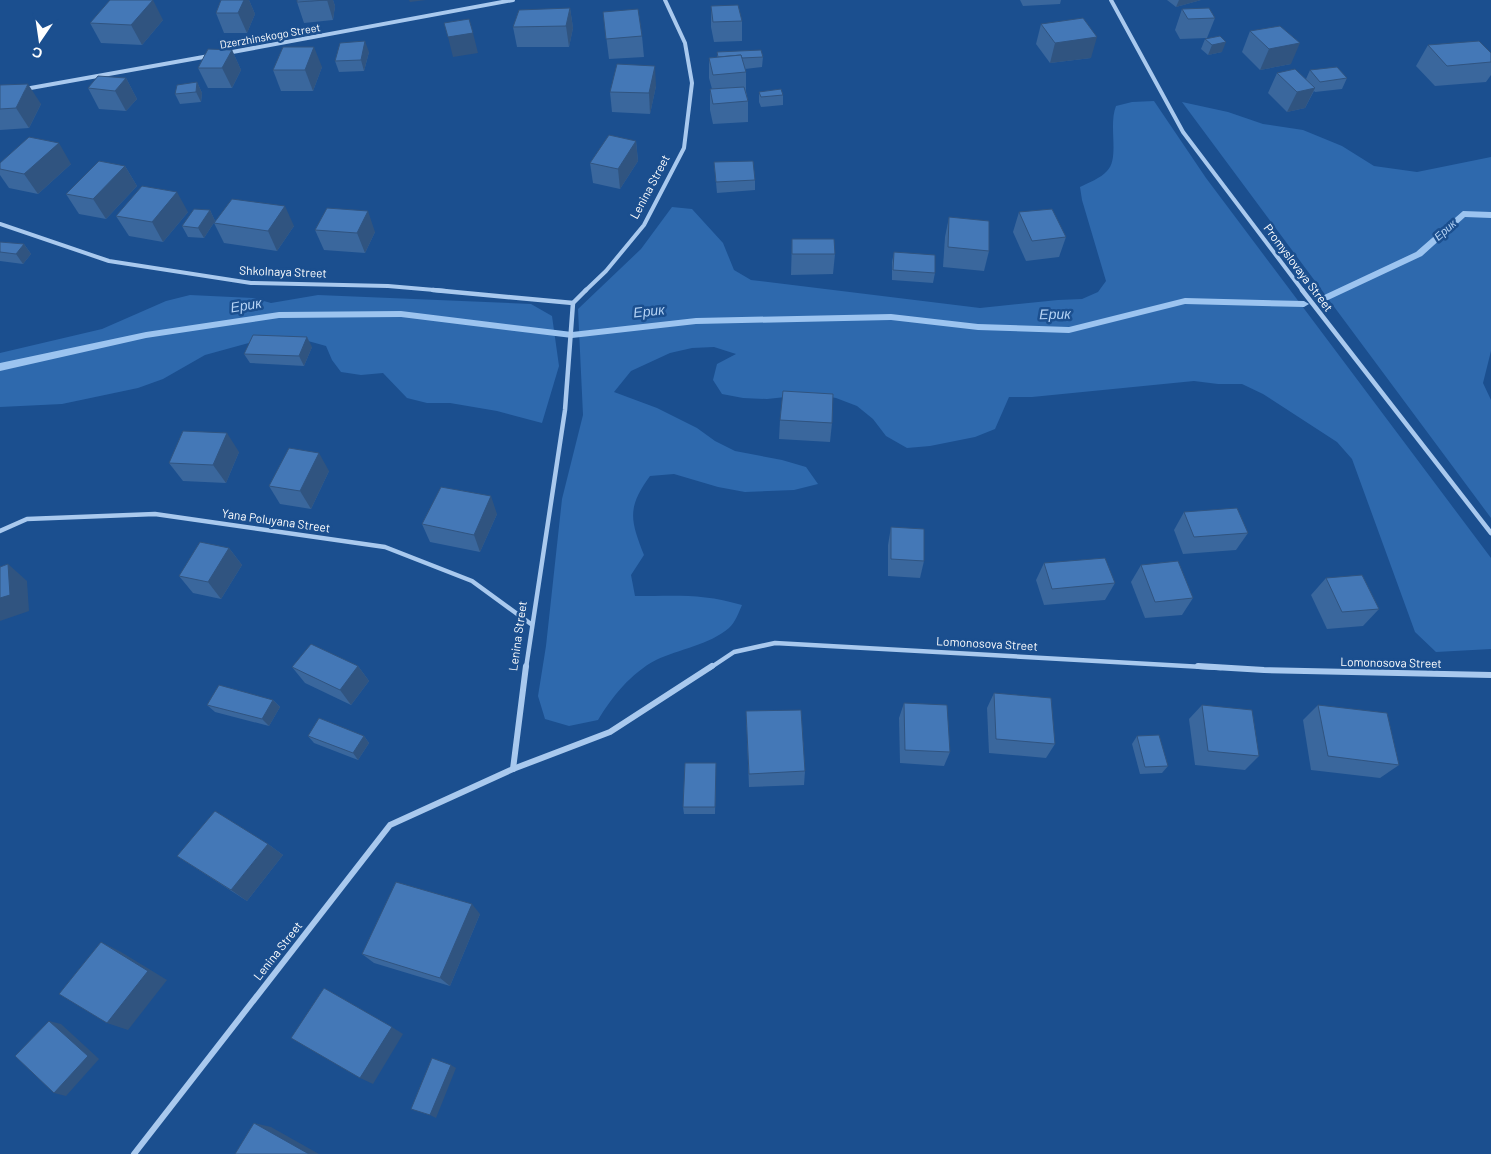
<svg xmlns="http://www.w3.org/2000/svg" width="1491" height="1154" font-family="Barlow,sans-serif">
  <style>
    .green { fill: #2e69ad }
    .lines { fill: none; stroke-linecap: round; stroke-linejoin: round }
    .stream { fill: #9cc4f0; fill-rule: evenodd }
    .street-far2 { stroke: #a9c9ee; stroke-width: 4 }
    .street-far1 { stroke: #a9c9ee; stroke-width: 4.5 }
    .street { stroke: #a9c9ee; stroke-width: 6 }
    .wall { fill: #3a679d }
    .shaded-wall { fill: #305480 }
    .building { fill: #4478b7; stroke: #305480 }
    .labels { text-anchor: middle; stroke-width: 5; stroke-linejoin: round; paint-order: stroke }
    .far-street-label { font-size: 11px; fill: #fff; stroke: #1b4f8f }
    .far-water-label { font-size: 11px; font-style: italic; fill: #b5d3f5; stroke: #1b4f8f }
    .street-label { font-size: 12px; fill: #fff; stroke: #1b4f8f }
    .water-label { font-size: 14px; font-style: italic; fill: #b5d3f5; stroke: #1b4f8f }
  </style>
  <rect width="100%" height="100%" fill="#1b4f8f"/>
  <g class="green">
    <path d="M1154,101L1206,178L1491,558V649L1436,652L1415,632L1352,459L1337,442L1263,394L1242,384H1218L1194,381L1032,397H1009L995,429L975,437L930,446L907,448L886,436L873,419L857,406L836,398L814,394L767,399L743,398L722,394L713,380L717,364L736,354L714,347L692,348L670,353L631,371L614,392L657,408L697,428L715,441L735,451L782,460L806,467L818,484L794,490L745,492L718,487L674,474L650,476C627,508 630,519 644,555L631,575L635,596C675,596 702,593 742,605C739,612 735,623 729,628C709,645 679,649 656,660C631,673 612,697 598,720L569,726L545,719L538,696L546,646L562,499L583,415L578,309L641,249L672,207L692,209L723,243L734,270L751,280L980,308L1058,300L1082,299L1098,292L1106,281L1082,200L1080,187C1088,183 1101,178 1107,171C1120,158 1108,126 1116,106L1132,102Z"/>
    <polygon points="1182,102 1228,112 1263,124 1303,130 1342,146 1374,166 1417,172 1491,157 1491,351 1483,383 1491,400 1491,518"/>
    <polygon points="190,295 253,298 271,303 318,295 531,304 552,316 559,366 542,423 497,411 450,403 427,403 407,398 383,373 361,375 341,372 332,360 326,346 308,341 267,338 205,355 163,379 138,388 62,404 0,407 0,353 102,329 166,301"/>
  </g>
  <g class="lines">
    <g class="stream">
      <polygon points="1463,211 1491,212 1491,218 1465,217 1422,256 1326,301 1320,301 1320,297 1416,252"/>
      <polygon points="1185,298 1304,301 1309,304 1304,307 1185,304 1069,333 978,330 891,320 696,324 572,338 401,317 279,318 146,338 0,371 0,363 146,332 279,312 401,311 572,332 696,318 891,314 978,324 1069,327"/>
    </g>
    <g class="street-far2">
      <polyline points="1111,0 1183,132 1303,291"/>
      <polyline points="227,53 513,0"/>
      <polyline points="25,89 209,56"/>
      <polyline points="0,224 109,261 251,283 388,286 446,291"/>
      <polyline points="585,291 606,271 644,225 684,148 692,83 685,43 665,0"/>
    </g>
    <g class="street-far1">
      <polyline points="433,290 573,303"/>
      <polyline points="1302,290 1491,533"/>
      <polyline points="0,531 27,519 155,514 385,547 472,581 531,624"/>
      <polyline points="526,668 565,410 573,303 586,290"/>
      <polyline points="710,668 734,652 775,643 1221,668"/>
    </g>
    <g class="street">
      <polyline points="1198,666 1264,670 1491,675"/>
      <polyline points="513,769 526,666"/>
      <polyline points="134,1154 390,825 513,769 610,732 712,666"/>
    </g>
  </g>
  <g class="wall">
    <polygon points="221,0 249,0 255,14 247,33 224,33 216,13"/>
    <polygon points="333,0 335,6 333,20 304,23 297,2"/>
    <polygon points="1020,0 1061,0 1060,4 1023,6"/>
    <polygon points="1167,0 1201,0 1176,7"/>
    <polygon points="711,6 742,21 742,41 714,42 711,27"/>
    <polygon points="570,8 573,28 569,47 517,47 513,27"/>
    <polygon points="1182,9 1215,18 1207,38 1180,39 1175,30"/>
    <polygon points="603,12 642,36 644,57 609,59"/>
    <polygon points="163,20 142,45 101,43 90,23"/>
    <polygon points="1041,24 1091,58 1050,63 1036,44"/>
    <polygon points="1250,31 1291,64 1260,70 1242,52"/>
    <polygon points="1205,39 1222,52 1208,55 1201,49"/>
    <polygon points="1428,45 1491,53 1491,75 1486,82 1435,86 1416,66"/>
    <polygon points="232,50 241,70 232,88 208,88 198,68"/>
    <polygon points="369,52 364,71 339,72 335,61"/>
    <polygon points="717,52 763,57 762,67 745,69 746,72 746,91 748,101 748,122 713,124 710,110 710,89 712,89 709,78 709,58 717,57"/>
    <polygon points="322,67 313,91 281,91 273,70"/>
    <polygon points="1310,70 1347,78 1342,89 1315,92 1314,91 1305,108 1287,112 1268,93 1277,73 1306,79"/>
    <polygon points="126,78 137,99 126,111 99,109 88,88"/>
    <polygon points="197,82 202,93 201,102 180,104 175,94"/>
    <polygon points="0,85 41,104 29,128 0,130"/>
    <polygon points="656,86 650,114 612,112 610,92"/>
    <polygon points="759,92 783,95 783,105 761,107 759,102"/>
    <polygon points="636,141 638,161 620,189 593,183 590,163"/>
    <polygon points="714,162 755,180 755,190 717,193"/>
    <polygon points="0,163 71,164 38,194 9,188 0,175"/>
    <polygon points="125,166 137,186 106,219 79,214 66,194"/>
    <polygon points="210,210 215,221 204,238 188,237 182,226"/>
    <polygon points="188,212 163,242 129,236 116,216"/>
    <polygon points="1019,212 1066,237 1059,257 1026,261 1013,232"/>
    <polygon points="949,217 989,251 984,271 943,267 945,237"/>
    <polygon points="214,223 294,226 277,251 224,243"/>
    <polygon points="315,230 375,232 365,253 324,250"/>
    <polygon points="792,239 835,254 833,274 791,275"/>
    <polygon points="0,242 24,244 31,254 23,264 0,261"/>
    <polygon points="894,252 935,273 933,283 892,280 892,262"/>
    <polygon points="312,347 304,366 250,363 244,354"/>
    <polygon points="780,420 832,423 830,442 779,439"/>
    <polygon points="239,452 226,483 183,481 169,463"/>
    <polygon points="329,471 311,509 280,504 269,486"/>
    <polygon points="1184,512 1248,533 1236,550 1183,554 1174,530"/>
    <polygon points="497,514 480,552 430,542 422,524"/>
    <polygon points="891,527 924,561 920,578 888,576 888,545"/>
    <polygon points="229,548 242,565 221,599 193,593 179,576"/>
    <polygon points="1044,563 1115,583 1105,600 1044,605 1036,580"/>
    <polygon points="1141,565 1193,598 1182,615 1145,618 1131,582"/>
    <polygon points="1326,578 1379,609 1363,626 1327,629 1311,595"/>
    <polygon points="358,666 369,681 351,705 305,683 292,667"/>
    <polygon points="994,693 1055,744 1046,758 989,753 987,708"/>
    <polygon points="273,700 280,707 269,726 215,712 207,705"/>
    <polygon points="904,703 950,752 944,766 900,763 899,718"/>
    <polygon points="1202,705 1259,756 1245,770 1195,765 1189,719"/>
    <polygon points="1318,705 1399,765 1380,778 1311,770 1303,720"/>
    <polygon points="746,711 805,771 804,785 749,787"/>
    <polygon points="308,736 364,736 369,743 358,760 314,743"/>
    <polygon points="1137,736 1168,766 1162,773 1140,774 1132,744"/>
    <polygon points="716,770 715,814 684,814 683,807"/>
    <polygon points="268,844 283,855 247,901 177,856"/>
    <polygon points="480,914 450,986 374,963 362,954"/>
  </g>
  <g class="shaded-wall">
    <polygon points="153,0 163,20 142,45 131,25"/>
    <polygon points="244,0 249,0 255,14 247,33 238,13"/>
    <polygon points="327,0 333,0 335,6 333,20"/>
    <polygon points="409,0 426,0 410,2"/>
    <polygon points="1179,0 1201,0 1176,7"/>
    <polygon points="570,8 573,28 569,47 566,26"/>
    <polygon points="473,33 478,53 453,57 448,37"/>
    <polygon points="1097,37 1091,58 1050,63 1055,43"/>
    <polygon points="365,41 369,52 364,71 361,60"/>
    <polygon points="1226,42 1222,52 1208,55 1212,45"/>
    <polygon points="1300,43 1291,64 1260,70 1269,49"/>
    <polygon points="314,47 322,67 313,91 305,70"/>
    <polygon points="232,50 241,70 232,88 222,68"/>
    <polygon points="655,66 656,86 650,114 649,93"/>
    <polygon points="126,78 137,99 126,111 115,91"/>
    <polygon points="197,82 202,93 201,102 196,92"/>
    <polygon points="28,84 41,104 29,128 16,108"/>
    <polygon points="1315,88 1305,108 1287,112 1297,92"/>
    <polygon points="636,141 638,161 620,189 618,169"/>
    <polygon points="59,143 71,164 38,194 24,174"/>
    <polygon points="125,166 137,186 106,219 93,199"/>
    <polygon points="177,192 188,212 163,242 152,222"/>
    <polygon points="285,206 294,226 277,251 268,231"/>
    <polygon points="210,210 215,221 204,238 198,228"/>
    <polygon points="368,211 375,232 365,253 357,233"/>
    <polygon points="24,244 31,254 23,264 16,254"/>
    <polygon points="307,337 312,347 304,366 299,356"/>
    <polygon points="227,433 239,452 226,483 213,465"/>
    <polygon points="319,453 329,471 311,509 300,491"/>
    <polygon points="491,496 497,514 480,552 474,535"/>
    <polygon points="229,548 242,565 221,599 208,582"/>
    <polygon points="8,564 27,581 29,611 0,621 0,598"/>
    <polygon points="358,666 369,681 351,705 340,690"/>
    <polygon points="273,700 280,707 269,726 262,719"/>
    <polygon points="364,736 369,743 358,760 353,753"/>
    <polygon points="268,844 283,855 247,901 231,890"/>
    <polygon points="472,904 480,914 450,986 440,978"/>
    <polygon points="101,942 121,952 167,980 128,1030 107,1023"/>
    <polygon points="49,1021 61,1024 99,1059 66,1096 54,1093"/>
    <polygon points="392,1027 403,1034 373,1084 360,1078"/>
    <polygon points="451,1065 456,1068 436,1118 430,1115"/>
    <polygon points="254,1123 271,1127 319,1154 309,1154"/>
  </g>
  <g class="building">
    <polygon points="110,0 153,0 131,25 90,23"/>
    <polygon points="221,0 244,0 238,13 216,13"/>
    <polygon points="297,0 327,0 297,2"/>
    <polygon points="738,5 742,21 713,22 711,6"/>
    <polygon points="570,8 566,26 513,27 519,10"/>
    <polygon points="1209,8 1215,18 1188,19 1182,9"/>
    <polygon points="638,9 642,36 606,39 603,12"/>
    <polygon points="1083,18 1097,37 1055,43 1041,24"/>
    <polygon points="469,19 473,33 448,37 444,23"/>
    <polygon points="1280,26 1300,43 1269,49 1250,31"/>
    <polygon points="1220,36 1226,42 1212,45 1205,39"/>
    <polygon points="365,41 361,60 335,61 340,43"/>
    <polygon points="1479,41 1491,53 1491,62 1447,66 1428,45"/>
    <polygon points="283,47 314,47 305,70 273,70"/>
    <polygon points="208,49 232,50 222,68 198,68"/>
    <polygon points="761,50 763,57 742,58 741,55 718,57 717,52"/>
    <polygon points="741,55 746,72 713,75 709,58"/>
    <polygon points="617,64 655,66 649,93 610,92"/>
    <polygon points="1337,67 1347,78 1320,82 1310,70"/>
    <polygon points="1295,69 1315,88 1297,92 1277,73"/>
    <polygon points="98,76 126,78 115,91 88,88"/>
    <polygon points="197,82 196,92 175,94 177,85"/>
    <polygon points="28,84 16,108 0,109 0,85"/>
    <polygon points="744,87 748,101 713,104 710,89"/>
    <polygon points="781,89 783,95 761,97 759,92"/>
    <polygon points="609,135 636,141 618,169 590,163"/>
    <polygon points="29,137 59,143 24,174 0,169 0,163"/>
    <polygon points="99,161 125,166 93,199 66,194"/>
    <polygon points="753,161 755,180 716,182 714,162"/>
    <polygon points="142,186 177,192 152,222 116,216"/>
    <polygon points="232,199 285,206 268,231 214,223"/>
    <polygon points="327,208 368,211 357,233 315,230"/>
    <polygon points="194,209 210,210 198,228 182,226"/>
    <polygon points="1052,209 1066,237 1032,241 1019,212"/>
    <polygon points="949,217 989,221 989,251 948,247"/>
    <polygon points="792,239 834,239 835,254 792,254"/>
    <polygon points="0,242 24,244 16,254 0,252"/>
    <polygon points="894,252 935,255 935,273 893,270"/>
    <polygon points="253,335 307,337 299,356 244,354"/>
    <polygon points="783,391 833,394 832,423 780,420"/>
    <polygon points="183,431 227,433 213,465 169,463"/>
    <polygon points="289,448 319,453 300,491 269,486"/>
    <polygon points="441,487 491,496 474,535 422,524"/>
    <polygon points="1237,508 1248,533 1194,537 1184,512"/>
    <polygon points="891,527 924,529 924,561 891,559"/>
    <polygon points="200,542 229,548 208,582 179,576"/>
    <polygon points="1105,558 1115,583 1052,589 1044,563"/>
    <polygon points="1178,561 1193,598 1155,602 1141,565"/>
    <polygon points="8,564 10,595 0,598 0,567"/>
    <polygon points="1362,575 1379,609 1342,612 1326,578"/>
    <polygon points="311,644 358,666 340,690 292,667"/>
    <polygon points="219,685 273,700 262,719 207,705"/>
    <polygon points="994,693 1051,698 1055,744 996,739"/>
    <polygon points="904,703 947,705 950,752 905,750"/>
    <polygon points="1202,705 1252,710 1259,756 1208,751"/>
    <polygon points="1318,705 1387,713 1399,765 1328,756"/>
    <polygon points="801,710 805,771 749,774 746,711"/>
    <polygon points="319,718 364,736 353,753 308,736"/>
    <polygon points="1159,735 1168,766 1145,767 1137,736"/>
    <polygon points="685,763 716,763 715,807 683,807"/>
    <polygon points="215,811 268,844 231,890 177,856"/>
    <polygon points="396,882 472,904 440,978 362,954"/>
    <polygon points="101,942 148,971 107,1023 59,994"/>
    <polygon points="324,988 392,1027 360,1078 291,1038"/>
    <polygon points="49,1021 88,1056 54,1093 15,1056"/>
    <polygon points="432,1058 451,1065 430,1115 411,1109"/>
    <polygon points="254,1123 309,1154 235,1154"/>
  </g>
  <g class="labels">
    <g class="far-street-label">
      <text transform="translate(270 36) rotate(-10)" y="4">Dzerzhinskogo Street</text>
    </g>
    <g class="far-water-label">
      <text transform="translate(1445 230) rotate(-42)" y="4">Ерик</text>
    </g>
    <g class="street-label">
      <text transform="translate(650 187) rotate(-62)" y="4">Lenina Street</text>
      <text transform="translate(1298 268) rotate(53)" y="4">Promyslovaya Street</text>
      <text transform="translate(283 272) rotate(2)" y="4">Shkolnaya Street</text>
      <text transform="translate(276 521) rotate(8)" y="4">Yana Poluyana Street</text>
      <text transform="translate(518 636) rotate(-82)" y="4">Lenina Street</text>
      <text transform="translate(987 644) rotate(3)" y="4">Lomonosova Street</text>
      <text transform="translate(1391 663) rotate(1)" y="4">Lomonosova Street</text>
      <text transform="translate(278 951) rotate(-52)" y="4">Lenina Street</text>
    </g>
    <g class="water-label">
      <text transform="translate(246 305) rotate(-9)" y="5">Ерик</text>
      <text transform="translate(649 311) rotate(-6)" y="5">Ерик</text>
      <text transform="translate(1055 314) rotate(-1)" y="5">Ерик</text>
    </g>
  </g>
  <g transform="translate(40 40) rotate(193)" stroke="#1b4f8f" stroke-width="4" paint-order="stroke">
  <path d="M0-4L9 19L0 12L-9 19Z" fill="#ffffff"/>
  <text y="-8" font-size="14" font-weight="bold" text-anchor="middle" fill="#ffffff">С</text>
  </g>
</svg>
